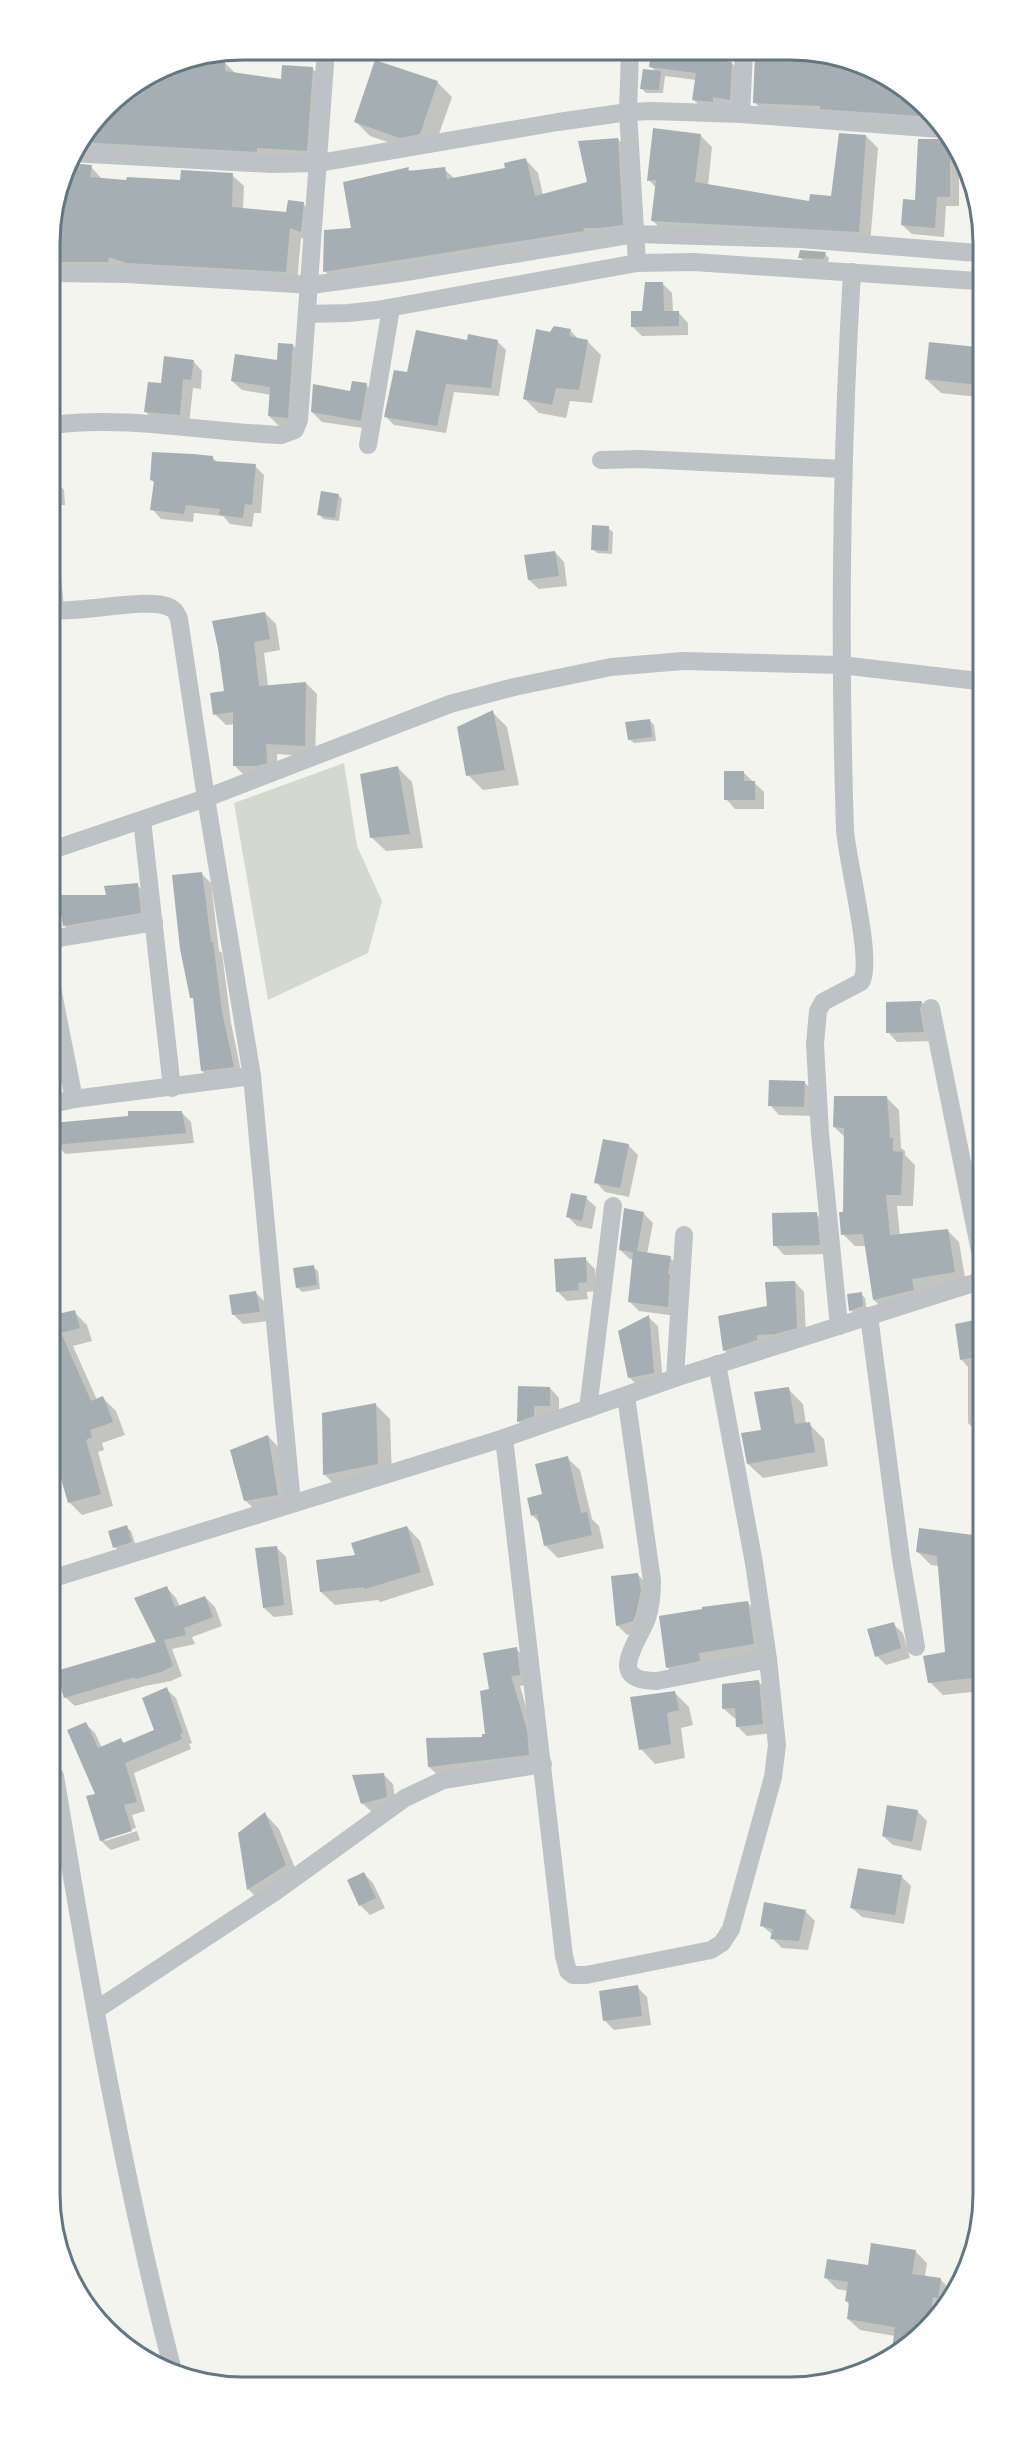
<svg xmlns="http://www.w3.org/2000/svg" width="1033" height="2437" font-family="Signika,sans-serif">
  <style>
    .green { fill: #d4d9cf }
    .shadow { fill: #0003 }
    .building { fill: #a5afb3 }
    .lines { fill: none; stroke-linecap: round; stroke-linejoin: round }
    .minor { stroke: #bcc2c5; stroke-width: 18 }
    .rim { fill: none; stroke: #627782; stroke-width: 3 }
  </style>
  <rect width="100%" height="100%" fill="#f4f4ef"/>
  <polygon class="green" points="344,763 357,846 382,901 368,953 268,1000 234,803"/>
  <g class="shadow">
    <polygon points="653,52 706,52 706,59 732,63 740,72 739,108 702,108 693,99 696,80 665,76 663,93 646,93 642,89 657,72 651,67"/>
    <polygon points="710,52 728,53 727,59 714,57"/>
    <polygon points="757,53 828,53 876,70 927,106 940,129 767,115 754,102"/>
    <polygon points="224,62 236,74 283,80 313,69 324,80 318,162 78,154 71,165 91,167 103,180 182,181 232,175 244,186 243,209 288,213 303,204 315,215 313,242 301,238 297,283 50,274 50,230 70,157 115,98 169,64"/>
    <polygon points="437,82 452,97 434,148 416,152 370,136 356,122"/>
    <polygon points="700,135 712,147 708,186 810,203 832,198 866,136 878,148 870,244 665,233 653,221 656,188 649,180"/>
    <polygon points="946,138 959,161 959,206 946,206 944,237 912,234 902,225 916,202 940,142"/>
    <polygon points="618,139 630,152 635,237 337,284 325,271 353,229 408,169 412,172 444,169 455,179 507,169 526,160 538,173 543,195 589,183"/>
    <polygon points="825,254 829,258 828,263 804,262 800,257"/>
    <polygon points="662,283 672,293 673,313 679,313 688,323 688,335 642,336 632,326"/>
    <polygon points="570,330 579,340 587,341 601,355 592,403 570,401 566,418 539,413 525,399 550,333"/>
    <polygon points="468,341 497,341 506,350 499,396 454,392 446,433 394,425 386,417 409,374"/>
    <polygon points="930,343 977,349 978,397 941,393 926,379"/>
    <polygon points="293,345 302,355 297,426 279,426 269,416 271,395 242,390 232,381 279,362"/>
    <polygon points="193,361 202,371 201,389 193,388 189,424 155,421 146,412 162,385"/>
    <polygon points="366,385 376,394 370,429 322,422 312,412"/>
    <polygon points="213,458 217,462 255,466 264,475 261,513 254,513 252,527 230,524 223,516 194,513 193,522 161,519 152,509 155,483 151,480"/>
    <polygon points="51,467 52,480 55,480 64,490 65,505 51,505"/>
    <polygon points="338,495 342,499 339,521 323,519 319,514"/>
    <polygon points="608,528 613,532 612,554 597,553 593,549"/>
    <polygon points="555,552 564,562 567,586 539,589 529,580"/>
    <polygon points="51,557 60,566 64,608 51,610"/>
    <polygon points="265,613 276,624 280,650 264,653 268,686 306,683 317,694 315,757 277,754 277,774 246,777 235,766 235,724 226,725 215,714"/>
    <polygon points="492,712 507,727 519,785 483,790 468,775"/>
    <polygon points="649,720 654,725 656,741 634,743 629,739"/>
    <polygon points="398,768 412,782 423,848 386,851 371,837"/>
    <polygon points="743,772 764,792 764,809 735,809 726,799"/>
    <polygon points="202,874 211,883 219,951 222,953 231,1023 242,1076 212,1080 202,1071 195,1000 192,997"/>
    <polygon points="137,885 147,894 149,922 74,935 64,925 108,897"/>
    <polygon points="888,1003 922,1003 931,1012 933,1041 897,1042 888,1032"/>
    <polygon points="52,1057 60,1103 53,1109"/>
    <polygon points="804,1082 814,1092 813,1116 779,1115 770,1105"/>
    <polygon points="887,1098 899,1110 901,1148 905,1151 905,1155 915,1165 913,1206 897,1206 900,1236 947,1230 959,1242 966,1284 886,1312 874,1300 867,1246 855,1246 843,1234 846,1138 834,1127"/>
    <polygon points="182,1113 191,1122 194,1143 65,1154 56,1144"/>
    <polygon points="628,1145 638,1155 629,1197 605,1192 596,1182"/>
    <polygon points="586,1198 596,1207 592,1229 577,1226 568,1217"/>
    <polygon points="643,1213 653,1223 647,1254 670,1258 680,1267 677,1316 639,1311 630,1302 634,1260 630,1259 620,1250"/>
    <polygon points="816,1214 826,1224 829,1254 784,1255 775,1245"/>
    <polygon points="585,1259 595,1269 596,1291 587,1292 588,1299 567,1301 557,1291"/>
    <polygon points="313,1267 318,1271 320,1289 302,1292 297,1287"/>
    <polygon points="795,1282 804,1292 806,1337 734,1359 724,1350"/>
    <polygon points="256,1293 265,1302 268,1321 243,1324 234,1315"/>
    <polygon points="861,1294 865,1298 867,1311 855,1314 850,1310"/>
    <polygon points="74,1312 87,1325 92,1341 73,1346 97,1400 103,1398 116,1411 125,1435 102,1443 104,1450 98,1452 113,1506 82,1515 69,1502 56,1458 54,1457 54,1416 58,1415 53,1405 53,1317"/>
    <polygon points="648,1317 658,1326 663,1383 639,1387 629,1377"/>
    <polygon points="980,1321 981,1436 968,1423 968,1367 961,1359 957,1325"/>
    <polygon points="550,1388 559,1398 559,1415 528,1430 518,1421"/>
    <polygon points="788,1389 803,1404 806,1424 809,1424 824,1439 828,1466 763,1478 748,1464 763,1431"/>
    <polygon points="375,1404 390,1419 392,1479 339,1489 324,1474"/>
    <polygon points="268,1436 282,1451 291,1510 260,1515 245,1500"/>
    <polygon points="567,1458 580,1470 592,1519 599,1526 604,1548 558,1558 545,1545 541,1524 532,1515"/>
    <polygon points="126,1527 131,1531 136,1546 119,1551 115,1547"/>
    <polygon points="407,1527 420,1541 434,1585 380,1602 378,1600 335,1605 321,1592 357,1556"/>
    <polygon points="975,1532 981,1533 982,1691 943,1695 930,1682 946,1653 939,1566 931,1565 917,1551 974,1537"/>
    <polygon points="276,1547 286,1557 293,1615 274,1617 264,1608"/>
    <polygon points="637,1574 647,1584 643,1631 627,1635 618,1626 612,1577"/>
    <polygon points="167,1588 176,1598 180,1607 205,1597 215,1607 222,1626 192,1637 195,1644 172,1649 182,1676 171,1681 145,1686 75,1706 65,1697 159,1643"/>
    <polygon points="748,1603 762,1617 768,1658 682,1682 667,1667"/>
    <polygon points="893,1624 903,1633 910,1658 886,1665 877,1656"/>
    <polygon points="516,1649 526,1658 529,1684 520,1686 536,1741 538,1764 439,1776 429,1767 487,1735 491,1691"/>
    <polygon points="758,1681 768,1691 772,1733 747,1736 737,1726 737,1718 734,1718 724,1709"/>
    <polygon points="166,1689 176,1698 192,1743 189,1744 191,1749 134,1773 145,1811 132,1815 136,1828 105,1838 105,1841 137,1831 140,1840 111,1850 101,1841 88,1797 97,1795 86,1724 95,1733 102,1748 121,1740 125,1744 156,1731"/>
    <polygon points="674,1692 689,1707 693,1725 681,1728 685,1758 655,1764 641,1749"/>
    <polygon points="384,1775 393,1784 396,1807 372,1812 362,1803"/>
    <polygon points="917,1811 927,1821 921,1851 893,1845 883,1836"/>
    <polygon points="265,1814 279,1829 300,1880 263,1904 248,1889 240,1833"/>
    <polygon points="860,1870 902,1877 911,1886 904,1924 862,1917 852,1908"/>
    <polygon points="364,1874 373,1883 385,1908 370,1915 360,1905"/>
    <polygon points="805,1911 815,1921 808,1950 782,1948 772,1938 773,1935 761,1925"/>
    <polygon points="637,1987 647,1997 651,2025 614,2030 605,2021"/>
    <polygon points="915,2251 927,2263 925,2277 941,2280 952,2292 952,2296 936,2321 898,2354 894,2350 895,2336 860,2330 848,2319 850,2305 846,2301 848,2291 837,2289 825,2277 869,2267"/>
  </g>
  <g class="building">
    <polygon points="651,52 676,52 732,62 730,100 713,97 713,102 692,100 696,73 649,67"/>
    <polygon points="755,53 828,53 851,61 849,69 879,72 927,106 933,117 820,109 820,106 753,103"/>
    <polygon points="197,58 225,61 225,71 281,79 282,65 313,67 307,151 257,148 257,152 81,142 115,98 169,64"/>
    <polygon points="375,60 438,81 420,134 400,138 354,122"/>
    <polygon points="643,69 661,71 659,90 640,89"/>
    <polygon points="653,128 701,134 695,182 809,201 810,194 831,196 839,133 866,135 859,232 651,221 656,180 647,181"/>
    <polygon points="618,138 623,225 600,228 583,228 584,231 323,272 324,230 351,228 343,182 409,167 408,171 445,167 447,179 505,168 504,163 526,158 535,196 587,182 578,141"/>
    <polygon points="918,139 946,139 950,146 950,197 937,197 935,228 901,225 903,199 915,200"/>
    <polygon points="68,163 92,165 90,177 126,180 127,177 180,180 181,170 233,173 232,207 286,212 288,200 304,202 301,232 290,228 286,272 126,263 109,257 108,262 50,262 55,218 53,218"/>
    <polygon points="800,250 826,252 824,259 798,258"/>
    <polygon points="645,282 663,282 664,311 679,311 679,326 631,327 631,311 642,311"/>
    <polygon points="554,326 571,329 569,336 588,340 579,390 556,388 552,405 523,399 536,329 550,332"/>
    <polygon points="416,330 467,340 468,334 498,340 491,388 446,384 437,426 384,417 394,370 407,372"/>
    <polygon points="929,342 977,347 978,385 925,379"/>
    <polygon points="278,343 293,344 288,418 268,416 270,387 231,381 235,354 277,360"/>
    <polygon points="164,356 194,360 191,380 183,379 180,415 144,412 148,382 161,383"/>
    <polygon points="352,381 367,383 361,421 311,412 313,384 350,391"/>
    <polygon points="152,452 193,454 213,456 213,461 256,464 252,505 245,504 243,518 219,515 220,509 186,505 184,514 150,510 154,481 150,480"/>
    <polygon points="321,491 339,494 335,518 317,515"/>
    <polygon points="592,525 609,526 608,551 591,550"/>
    <polygon points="555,551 559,576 528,580 524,555"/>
    <polygon points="265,612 270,639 254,642 259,686 306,682 305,746 266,744 267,763 257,766 233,766 233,712 213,715 210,693 224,691 218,648 212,621"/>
    <polygon points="493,710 505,770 466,776 457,727"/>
    <polygon points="650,719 652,737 628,740 625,722"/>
    <polygon points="398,766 410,834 370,838 360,774"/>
    <polygon points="724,771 744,771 744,781 755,781 755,800 724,800"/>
    <polygon points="202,872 211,942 213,942 222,1012 234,1067 201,1071 193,998 190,998 180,949 172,875"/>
    <polygon points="138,883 141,913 63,926 58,895 106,895 104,886"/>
    <polygon points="922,1001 920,1010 924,1032 886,1033 886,1002"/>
    <polygon points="769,1080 805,1081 804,1107 768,1106"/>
    <polygon points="834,1096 887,1096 890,1138 893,1138 893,1151 903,1152 901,1195 886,1195 890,1235 948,1229 955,1272 912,1279 914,1290 873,1300 863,1234 841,1235 839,1212 843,1212 844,1128 833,1127"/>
    <polygon points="128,1111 182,1111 186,1133 54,1145 53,1123 128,1116"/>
    <polygon points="603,1139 629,1144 620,1188 594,1183"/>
    <polygon points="571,1193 587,1196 582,1221 566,1217"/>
    <polygon points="624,1208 644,1212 637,1251 671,1256 668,1274 670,1274 668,1307 628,1302 633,1252 619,1250"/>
    <polygon points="817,1212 820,1245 773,1246 772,1213"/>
    <polygon points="586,1257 587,1282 578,1283 579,1290 556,1292 554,1259"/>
    <polygon points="314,1265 317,1285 296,1288 293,1268"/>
    <polygon points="795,1281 797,1328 775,1334 757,1335 757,1340 723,1351 718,1316 767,1306 765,1282"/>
    <polygon points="256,1291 260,1312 232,1315 229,1295"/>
    <polygon points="862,1292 863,1306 849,1311 847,1294"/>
    <polygon points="75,1310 80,1328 61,1333 91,1401 103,1396 113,1422 90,1430 92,1437 86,1440 101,1494 68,1503 54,1454 53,1315"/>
    <polygon points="649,1315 654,1373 628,1378 618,1331"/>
    <polygon points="980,1319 981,1356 960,1360 955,1324"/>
    <polygon points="518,1386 550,1387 550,1406 534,1406 534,1416 517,1422"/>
    <polygon points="789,1387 795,1424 810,1422 815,1452 747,1464 741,1433 761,1430 754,1392"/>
    <polygon points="376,1403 378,1464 323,1475 322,1413"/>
    <polygon points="268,1435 278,1495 244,1501 230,1450"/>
    <polygon points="568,1456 581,1513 587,1512 592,1535 544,1546 537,1514 531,1516 527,1498 542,1494 535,1464"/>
    <polygon points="127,1525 132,1542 113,1548 108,1531"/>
    <polygon points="407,1526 421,1572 365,1589 364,1587 320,1592 316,1560 355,1555 351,1543"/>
    <polygon points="919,1528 981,1536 981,1677 928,1683 923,1656 945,1652 937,1556 916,1552"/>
    <polygon points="277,1546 284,1605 263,1608 255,1548"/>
    <polygon points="638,1573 641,1590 636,1614 633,1621 616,1626 611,1576"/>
    <polygon points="167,1586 175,1607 205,1596 213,1617 184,1628 186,1635 164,1640 173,1666 161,1672 135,1679 135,1677 64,1698 56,1671 162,1640 156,1642 134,1598"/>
    <polygon points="748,1601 754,1644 699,1653 700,1661 666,1668 659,1616 702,1609 702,1607"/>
    <polygon points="894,1622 901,1648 875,1657 867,1629"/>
    <polygon points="517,1647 520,1675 511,1676 527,1730 529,1755 428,1767 426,1738 482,1737 482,1734 485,1734 480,1691 489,1689 483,1653"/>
    <polygon points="759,1680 763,1724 736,1727 735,1708 722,1709 722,1684"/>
    <polygon points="167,1687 183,1733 180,1734 182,1739 125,1763 137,1802 124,1805 132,1831 100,1841 86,1796 95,1794 67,1730 86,1722 98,1748 121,1738 123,1743 154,1730 142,1698"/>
    <polygon points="675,1691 679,1710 667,1713 671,1744 639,1750 630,1697"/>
    <polygon points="384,1773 387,1797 361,1804 352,1775"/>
    <polygon points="887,1805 918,1810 912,1842 882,1836"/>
    <polygon points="265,1812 286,1865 247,1890 238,1833"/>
    <polygon points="858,1868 902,1875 895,1915 850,1908"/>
    <polygon points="364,1872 376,1898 359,1906 347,1880"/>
    <polygon points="764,1902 806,1910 799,1941 770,1939 773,1929 760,1926"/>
    <polygon points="638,1985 642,2016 603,2021 599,1991"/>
    <polygon points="871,2243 916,2250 912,2274 941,2278 938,2298 933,2297 929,2327 897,2355 891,2358 895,2327 847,2319 849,2302 845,2301 848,2282 824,2278 827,2259 868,2265"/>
  </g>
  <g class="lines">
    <g class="minor">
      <polyline points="278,50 326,53"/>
      <polyline points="630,52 628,112 637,263"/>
      <polyline points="741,114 744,53"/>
      <polyline points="72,153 271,164 319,163 558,122 628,112 652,111 741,114 940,129"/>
      <polyline points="50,273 127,274 311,285 400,273 635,234 801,239 977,253"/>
      <polyline points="308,314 348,313 377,310 637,263 694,262 977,281"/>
      <path d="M51,425C128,415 203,432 281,435L295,430L299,420L326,50"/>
      <polyline points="368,445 391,308"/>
      <polyline points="601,460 640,459 843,469"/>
      <path d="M51,610C80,614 151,596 171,608C176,610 177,615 179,619L206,798L252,1076L292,1503"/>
      <polyline points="142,820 172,1088"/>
      <polyline points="52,850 206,798 450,704 514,687 611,667 683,661 841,665 978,681"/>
      <polyline points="52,939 154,922"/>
      <polyline points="52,988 74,1099"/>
      <polyline points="931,1008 980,1251"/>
      <polyline points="53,1104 74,1099 252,1076"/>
      <polyline points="869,1316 901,1559 916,1647"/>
      <path d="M839,1326L820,1133L815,1044L818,1011L823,1002L861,982C874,963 847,861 845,830C839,644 841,458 852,272"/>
      <polyline points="675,1378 684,1235"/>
      <path d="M626,1396L652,1581C652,1594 651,1606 647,1618C637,1645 605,1681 657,1681L768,1659"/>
      <polyline points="588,1409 613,1206"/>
      <polyline points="504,1438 564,1956 568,1971 573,1975 586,1975 711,1950 722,1943 731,1929 773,1777 777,1745 768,1659 754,1563 717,1364"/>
      <polyline points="54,1578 504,1438 675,1378 980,1281"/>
      <path d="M55,1776C88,1974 122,2172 172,2367"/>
      <polyline points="96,2010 275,1892 405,1798 443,1780 543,1764"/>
    </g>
  </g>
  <path d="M0 0H1033V2437H0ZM243 60H790A183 183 0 0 1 973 243V2194A183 183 0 0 1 790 2377H243A183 183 0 0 1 60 2194V243A183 183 0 0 1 243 60Z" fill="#fff" fill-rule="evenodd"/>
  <path class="rim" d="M243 60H790A183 183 0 0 1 973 243V2194A183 183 0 0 1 790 2377H243A183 183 0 0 1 60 2194V243A183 183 0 0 1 243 60Z"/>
</svg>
